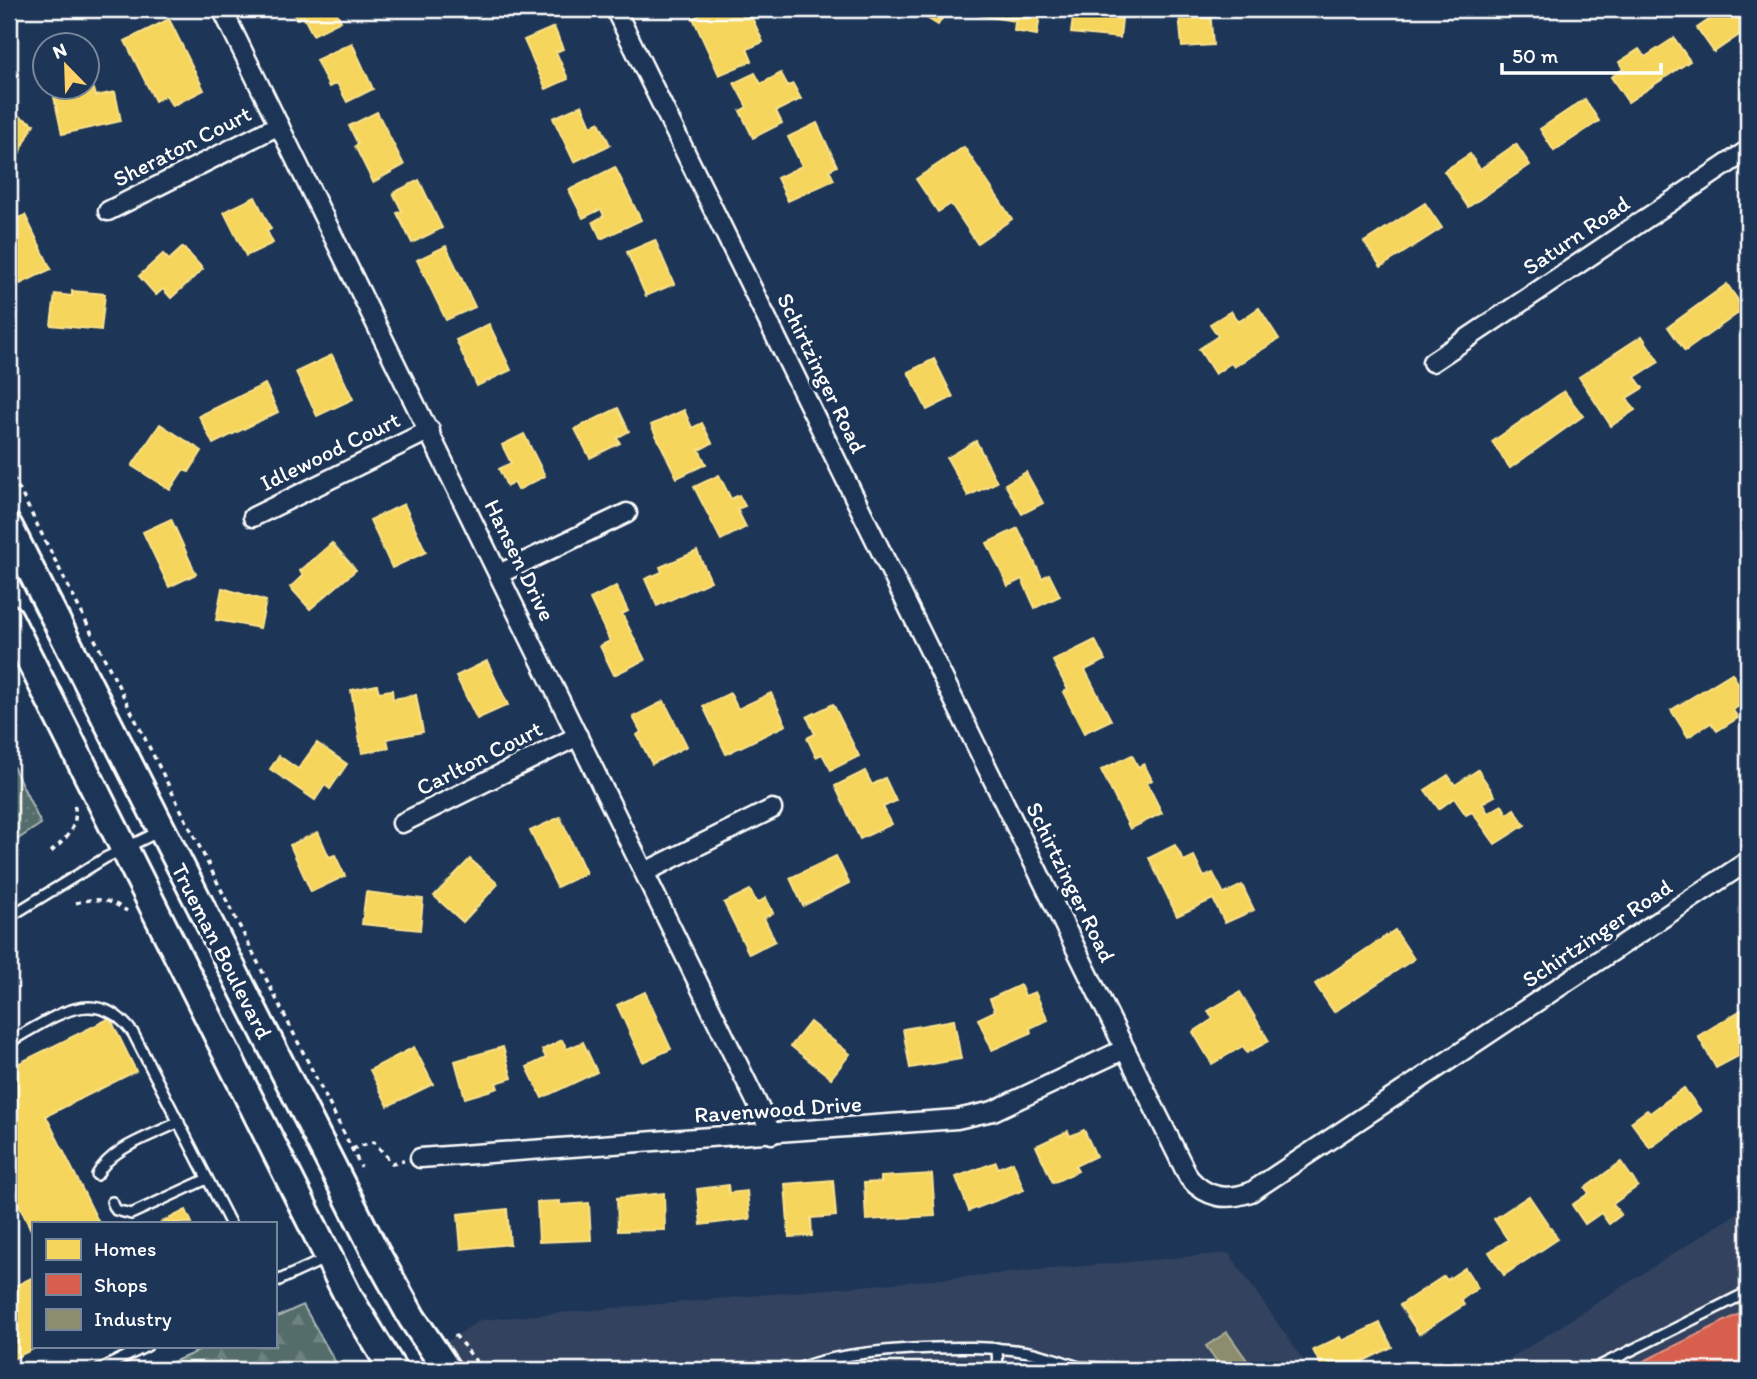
<svg xmlns="http://www.w3.org/2000/svg" width="1757" height="1379" font-family="Itim,sans-serif">
  <style>
    .built { fill: #32435e }
    .grass { fill: url(#grass-dots); stroke: #aab6b4; stroke-width: 2 }
    .forest { fill: url(#forest-firs); stroke: #aab6b4; stroke-width: 2 }
    .homes { fill: #f6d55c; stroke: #f9e28d; stroke-width: 2 }
    .shops { fill: #d6604d; stroke: #e29082; stroke-width: 2 }
    .industry { fill: #8c8c6e; stroke: #aeae9a; stroke-width: 2 }
    .lines { fill: none; stroke-linecap: round; stroke-linejoin: round }
    .service-casing { stroke: #fff; stroke-width: 14 }
    .minor-casing { stroke: #fff; stroke-width: 23 }
    .secondary-casing { stroke: #fff; stroke-width: 32 }
    .path { stroke: #fff; stroke-width: 3.5; stroke-dasharray: 5 5; stroke-linecap: butt }
    .service { stroke: #1d3557; stroke-width: 9 }
    .minor { stroke: #1d3557; stroke-width: 18 }
    .secondary { stroke: #1d3557; stroke-width: 26 }
    .labels { text-anchor: middle; stroke-width: 7; stroke-linejoin: round; paint-order: stroke }
    .street-label { font-size: 23px; fill: #fff; stroke: #1d3557 }
  </style>
  <defs>
    <pattern id="grass-dots" width="8" height="8" patternUnits="userSpaceOnUse" patternTransform="scale(1.75)"><rect width="8" height="8" fill="#556d6a"/><path d="M2 2h.1M6 6h.1" fill="none" stroke="#6e8380" stroke-width="1.8" stroke-linecap="round"/></pattern>
    <pattern id="forest-firs" width="22" height="20" patternUnits="userSpaceOnUse" patternTransform="scale(1.75)"><rect width="22" height="20" fill="#556d6a"/><path d="M5 1l3.5 6h-7zM16 11l3.5 6h-7z" fill="#6e8380"/></pattern>
  </defs>
  <rect width="100%" height="100%" fill="#1d3557"/>
  <filter id="ink" filterUnits="userSpaceOnUse"><feTurbulence type="fractalNoise" baseFrequency=".0143" numOctaves="2"/><feDisplacementMap in="SourceGraphic" scale="14" xChannelSelector="R" yChannelSelector="G"/><feConvolveMatrix kernelMatrix="1 2 1 2 8 2 1 2 1" color-interpolation-filters="sRGB"/></filter>
  <g filter="url(#ink)">
    <g class="built">
      <polygon points="1748,1206 1748,1370 1492,1370"/>
      <polygon points="1229,1253 1310,1370 404,1370 480,1320"/>
    </g>
    <polygon class="grass" points="9,758 41,824 9,845"/>
    <polygon class="forest" points="303,1305 340,1370 154,1370 210,1346 275,1346 275,1318"/>
    <g class="homes">
      <polygon points="292,9 335,9 341,21 313,35 303,16 297,19"/>
      <polygon points="503,9 529,9 507,19"/>
      <polygon points="713,9 748,9 763,42 747,49 752,61 719,75 693,18"/>
      <polygon points="912,9 948,9 938,25"/>
      <polygon points="978,9 1041,9 1037,35 1014,31 1015,21 977,15"/>
      <polygon points="1074,9 1123,9 1120,38 1071,33"/>
      <polygon points="1143,9 1210,9 1213,45 1182,47 1179,14 1144,16"/>
      <polygon points="1725,9 1748,9 1748,29 1714,52 1697,28"/>
      <polygon points="169,19 204,90 172,106 166,95 155,101 125,41"/>
      <polygon points="554,27 563,49 556,52 568,79 546,89 524,40"/>
      <polygon points="1674,38 1690,61 1628,102 1611,77 1623,69 1619,62 1639,49 1645,57"/>
      <polygon points="352,43 373,89 347,102 337,83 329,87 316,60"/>
      <polygon points="755,73 761,84 781,73 788,86 793,84 801,99 776,111 782,123 753,138 740,111 747,107 734,83"/>
      <polygon points="94,89 96,96 115,92 121,121 62,134 54,97"/>
      <polygon points="1585,99 1599,121 1554,151 1540,129"/>
      <polygon points="582,105 591,126 599,122 610,145 574,162 553,118"/>
      <polygon points="9,111 34,124 9,174"/>
      <polygon points="377,112 404,165 373,182 355,146 358,144 349,126"/>
      <polygon points="817,123 837,166 829,170 834,180 788,201 777,178 802,166 788,137"/>
      <polygon points="1516,144 1530,165 1468,207 1444,171 1470,154 1480,169"/>
      <polygon points="964,147 1012,219 977,243 951,204 938,212 916,179"/>
      <polygon points="615,167 641,220 601,239 593,222 604,216 601,209 583,218 569,190"/>
      <polygon points="419,180 442,228 412,243 397,213 402,211 393,193"/>
      <polygon points="255,197 271,229 267,231 273,243 246,256 224,212"/>
      <polygon points="1425,203 1442,228 1381,267 1364,242"/>
      <polygon points="25,215 51,269 20,284 9,265 9,222"/>
      <polygon points="655,240 674,284 646,296 627,252"/>
      <polygon points="446,246 475,307 446,320 417,260"/>
      <polygon points="183,247 203,269 171,298 163,289 156,295 139,276 163,254 169,260"/>
      <polygon points="1727,284 1744,309 1685,351 1668,327"/>
      <polygon points="72,291 105,294 101,330 51,325 55,294 72,296"/>
      <polygon points="1259,308 1279,339 1234,367 1231,363 1215,374 1199,349 1218,336 1210,324 1231,311 1238,322"/>
      <polygon points="489,324 511,370 477,386 456,340"/>
      <polygon points="1642,336 1659,362 1635,377 1643,388 1627,398 1635,410 1611,426 1579,377"/>
      <polygon points="332,355 353,399 317,416 296,372"/>
      <polygon points="934,359 953,397 927,410 908,372"/>
      <polygon points="265,384 278,412 213,444 199,416"/>
      <polygon points="1564,391 1583,416 1510,468 1492,442"/>
      <polygon points="618,408 629,431 617,438 620,443 590,458 575,429"/>
      <polygon points="684,410 692,428 702,423 712,443 699,450 706,464 677,478 651,425"/>
      <polygon points="160,424 202,451 189,472 183,470 170,490 132,466"/>
      <polygon points="524,434 545,476 518,490 514,482 507,486 499,469 511,463 502,445"/>
      <polygon points="976,441 997,482 968,496 947,458"/>
      <polygon points="1026,472 1043,503 1022,514 1005,484"/>
      <polygon points="719,475 731,499 739,495 745,506 737,509 746,527 721,540 694,487"/>
      <polygon points="404,504 426,552 392,568 370,520"/>
      <polygon points="171,519 196,574 169,587 143,532"/>
      <polygon points="1018,528 1042,578 1049,574 1060,596 1035,608 1022,579 1008,586 987,543"/>
      <polygon points="332,543 356,570 310,609 290,587 303,576 300,571"/>
      <polygon points="697,551 711,581 657,606 645,579 662,572 660,567"/>
      <polygon points="616,586 628,611 622,614 645,660 614,675 600,646 610,641 590,599"/>
      <polygon points="222,588 266,601 260,628 216,620"/>
      <polygon points="1095,640 1105,660 1085,670 1111,720 1084,733 1063,692 1068,690 1053,661"/>
      <polygon points="487,661 508,705 477,719 456,676"/>
      <polygon points="1732,673 1748,700 1733,710 1738,718 1717,731 1711,723 1688,737 1671,710"/>
      <polygon points="377,685 379,692 392,690 393,699 416,695 423,732 387,739 389,748 362,753 351,690"/>
      <polygon points="730,693 738,709 771,693 786,725 726,754 703,706"/>
      <polygon points="664,701 687,746 652,764 637,735 641,732 633,717"/>
      <polygon points="833,704 859,756 831,770 822,754 816,757 807,738 815,734 807,717"/>
      <polygon points="317,743 347,764 330,789 325,785 315,800 270,769 279,756 298,769"/>
      <polygon points="1132,755 1138,767 1144,764 1152,780 1147,783 1162,813 1130,829 1101,770"/>
      <polygon points="1478,770 1495,796 1482,803 1488,813 1502,805 1507,814 1514,809 1525,825 1495,844 1472,812 1466,815 1454,798 1439,809 1425,790 1448,775 1455,785"/>
      <polygon points="865,771 872,785 885,778 896,801 883,807 892,824 860,839 835,786"/>
      <polygon points="560,817 586,873 557,887 530,831"/>
      <polygon points="318,832 329,857 335,855 345,876 311,892 290,845"/>
      <polygon points="1175,845 1184,861 1194,856 1204,877 1213,873 1224,894 1242,885 1254,910 1225,923 1213,899 1177,916 1149,858"/>
      <polygon points="836,856 849,883 803,906 790,878"/>
      <polygon points="470,859 498,884 463,922 434,896"/>
      <polygon points="750,890 757,903 766,898 773,913 764,918 775,941 749,954 724,903"/>
      <polygon points="366,892 423,899 420,930 362,924"/>
      <polygon points="1395,930 1414,959 1334,1012 1315,984"/>
      <polygon points="1020,985 1025,996 1035,992 1048,1020 1030,1028 1031,1033 992,1050 978,1019 995,1011 990,999"/>
      <polygon points="645,992 671,1049 643,1062 617,1005"/>
      <polygon points="1240,992 1269,1041 1247,1053 1243,1046 1212,1064 1193,1032 1213,1019 1208,1011"/>
      <polygon points="1748,1006 1748,1051 1716,1068 1698,1036"/>
      <polygon points="110,1018 136,1071 46,1116 99,1223 33,1223 33,1234 9,1184 9,1068"/>
      <polygon points="954,1020 961,1059 910,1068 903,1029"/>
      <polygon points="810,1022 850,1054 831,1078 791,1046"/>
      <polygon points="562,1040 567,1049 583,1042 597,1072 542,1098 527,1067 546,1058 542,1050"/>
      <polygon points="414,1047 433,1084 388,1106 370,1070"/>
      <polygon points="503,1047 512,1078 496,1083 498,1088 465,1098 455,1061"/>
      <polygon points="1684,1088 1701,1111 1650,1148 1631,1122 1647,1110 1650,1113"/>
      <polygon points="1084,1130 1096,1156 1075,1166 1078,1171 1053,1183 1036,1146 1068,1131 1070,1136"/>
      <polygon points="996,1162 998,1168 1013,1162 1024,1190 969,1211 956,1177"/>
      <polygon points="1621,1162 1638,1186 1613,1204 1621,1215 1609,1224 1601,1213 1585,1224 1572,1205 1589,1193 1585,1188"/>
      <polygon points="932,1174 935,1216 866,1220 864,1183 881,1182 881,1177"/>
      <polygon points="833,1180 836,1216 811,1218 812,1236 789,1237 785,1184"/>
      <polygon points="728,1185 729,1193 747,1191 750,1219 701,1225 697,1189"/>
      <polygon points="664,1193 665,1230 618,1231 617,1198"/>
      <polygon points="1529,1196 1558,1239 1504,1275 1489,1252 1508,1240 1494,1219"/>
      <polygon points="560,1201 560,1205 589,1203 591,1240 539,1242 537,1202"/>
      <polygon points="507,1209 510,1244 461,1249 458,1214"/>
      <polygon points="186,1210 192,1223 160,1223"/>
      <polygon points="1465,1268 1478,1288 1461,1300 1464,1305 1419,1334 1400,1305 1444,1276 1447,1280"/>
      <polygon points="33,1277 33,1346 39,1346 9,1361 9,1289"/>
      <polygon points="1380,1323 1392,1347 1355,1365 1356,1370 1323,1370 1313,1350 1340,1337 1342,1341"/>
    </g>
    <polygon class="shops" points="1745,1311 1748,1316 1748,1370 1634,1370 1632,1367"/>
    <polygon class="industry" points="1227,1332 1254,1370 1223,1370 1206,1346"/>
    <g class="lines">
      <g class="service-casing">
        <g id="service">
          <polyline points="9,917 105,858 160,831"/>
          <path d="M9,1042C52,1019 95,981 133,1033L230,1223"/>
          <path d="M97,1175C111,1147 152,1136 179,1122"/>
          <polyline points="112,1202 116,1210 131,1214 207,1179"/>
          <polyline points="275,1282 327,1258"/>
          <polyline points="997,1348 998,1370"/>
          <polyline points="1079,1367 1145,1370"/>
          <polyline points="99,1370 147,1346"/>
          <path d="M796,1370C841,1348 971,1343 1022,1351C1041,1353 1060,1361 1079,1367L1078,1370"/>
          <polyline points="1592,1370 1748,1292"/>
        </g>
      </g>
      <g class="minor-casing">
        <g id="minor">
          <polyline points="222,9 772,1134"/>
          <path d="M615,9L1125,1049L1189,1178C1207,1198 1226,1201 1251,1192L1748,861"/>
          <polyline points="108,211 279,125"/>
          <polyline points="1432,362 1748,150"/>
          <polyline points="253,517 430,430"/>
          <polyline points="499,574 627,513"/>
          <polyline points="402,823 578,736"/>
          <polyline points="645,872 772,809"/>
          <polyline points="420,1158 957,1119 993,1111 1125,1049"/>
        </g>
      </g>
      <g class="secondary-casing">
        <g id="secondary">
          <polyline points="9,527 374,1249 412,1318 447,1370"/>
          <polyline points="9,618 348,1296 393,1370"/>
        </g>
      </g>
      <g class="path">
        <polyline points="9,469 361,1167"/>
        <path d="M51,852C66,839 80,825 74,804"/>
        <path d="M76,903C96,897 109,899 127,911"/>
        <polyline points="352,1149 374,1142 392,1163 404,1161"/>
        <polyline points="455,1335 483,1370"/>
      </g>
      <use href="#service" class="service"/>
      <use href="#minor" class="minor"/>
      <use href="#secondary" class="secondary"/>
    </g>
  </g>
  <g class="labels">
    <g class="street-label">
      <text transform="translate(182 146) rotate(-27)" y="8">Sheraton Court</text>
      <text transform="translate(1576 235) rotate(-34)" y="8">Saturn Road</text>
      <text transform="translate(822 373) rotate(64)" y="8">Schirtzinger Road</text>
      <text transform="translate(330 451) rotate(-26)" y="8">Idlewood Court</text>
      <text transform="translate(520 560) rotate(64)" y="8">Hansen Drive</text>
      <text transform="translate(479 758) rotate(-27)" y="8">Carlton Court</text>
      <text transform="translate(1071 882) rotate(64)" y="8">Schirtzinger Road</text>
      <text transform="translate(1597 933) rotate(-34)" y="8">Schirtzinger Road</text>
      <text transform="translate(222 951) rotate(63)" y="8">Trueman Boulevard</text>
      <text transform="translate(778 1109) rotate(-4)" y="8">Ravenwood Drive</text>
    </g>
  </g>
  <rect width="1757" height="1379" fill="none" stroke="#1d3557" stroke-width="35"/>
  <rect x="18" y="18" width="1722" height="1344" fill="none" stroke="#fff" stroke-width="2.5" filter="url(#ink)"/>
  <rect x="32" y="1222" width="245" height="126" fill="#1d3557" stroke="#77869a" stroke-width="2"/>
  <rect x="46" y="1239" width="35" height="21" fill="#f6d55c" stroke="#77869a" stroke-width="2"/>
  <text x="94" y="1256" font-size="21" fill="#ffffff">Homes</text>
  <rect x="46" y="1274" width="35" height="21" fill="#d6604d" stroke="#77869a" stroke-width="2"/>
  <text x="94" y="1292" font-size="21" fill="#ffffff">Shops</text>
  <rect x="46" y="1309" width="35" height="21" fill="#8c8c6e" stroke="#77869a" stroke-width="2"/>
  <text x="94" y="1326" font-size="21" fill="#ffffff">Industry</text>
  <g transform="translate(66 66) rotate(337)"><circle r="33" fill="#1d3557" stroke="#77869a" stroke-width="2"/>
  <path d="M0-5L12 26L0 18L-12 26Z" fill="#ffd166"/>
  <text y="-10" font-size="19" font-weight="bold" text-anchor="middle" fill="#ffffff">N</text>
  </g>
  <path d="M1502 63v10h159v-10" fill="none" stroke="#ffffff" stroke-width="3.5"/>
  <text x="1512" y="63" font-size="21" fill="#ffffff" stroke="#1d3557" stroke-width="5" paint-order="stroke">50 m</text>
</svg>
